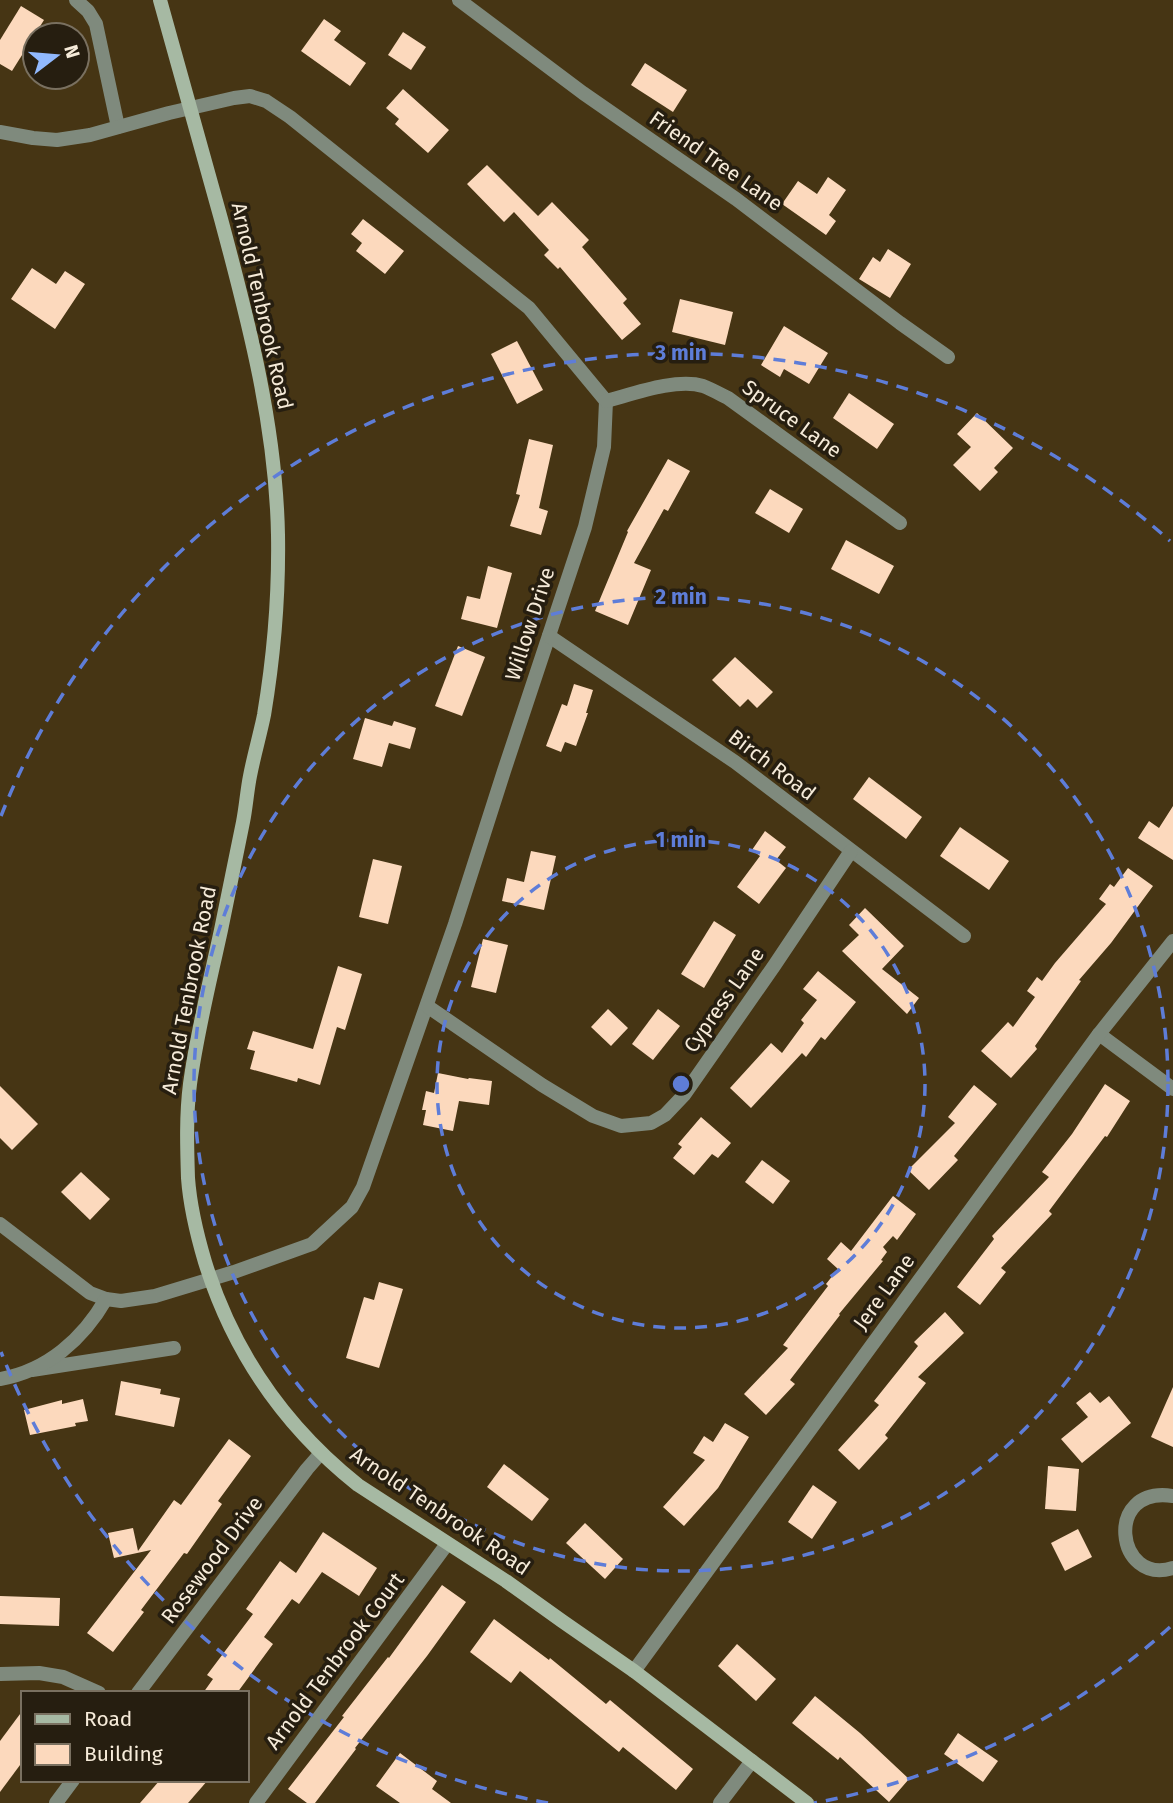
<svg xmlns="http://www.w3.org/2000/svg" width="1173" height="1803" font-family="'Fira Sans',sans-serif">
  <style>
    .building { fill: #fcd9bd }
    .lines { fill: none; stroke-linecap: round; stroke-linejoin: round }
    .street { stroke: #7f8a7d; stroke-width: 14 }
    .secondary { stroke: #a6b9a3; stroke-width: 14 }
    .ring { fill: none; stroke: #5e7dd8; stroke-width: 3.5; stroke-dasharray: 12 9 }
    .labels { text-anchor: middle; stroke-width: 7; stroke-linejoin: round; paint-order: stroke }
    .street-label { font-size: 21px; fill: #f6ebd9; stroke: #261e10 }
    .centre { fill: #5e7dd8; stroke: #261e10; stroke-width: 3.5 }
    .ring-label { font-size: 21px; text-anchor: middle; font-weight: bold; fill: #5e7dd8; stroke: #261e10; stroke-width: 7; stroke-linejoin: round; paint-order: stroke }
  </style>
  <rect width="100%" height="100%" fill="#463514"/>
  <g class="building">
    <polygon points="21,6 44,20 12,71 0,64 0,40"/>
    <polygon points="324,19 341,31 334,40 366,63 350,86 301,51"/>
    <polygon points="403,32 426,47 411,70 388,55"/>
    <polygon points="645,63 687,90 673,112 631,85"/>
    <polygon points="403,89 449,130 428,153 395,124 399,119 386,108"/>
    <polygon points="487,165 538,216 552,202 589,240 582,247 627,299 623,303 641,324 622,340 560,267 558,269 544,255 549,250 514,212 504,222 467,184"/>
    <polygon points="828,177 846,190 829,215 836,221 826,235 782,204 798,181 817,194"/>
    <polygon points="363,219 404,251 385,274 356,251 362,243 351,234"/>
    <polygon points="888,249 911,264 890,298 859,279 873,257 880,262"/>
    <polygon points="32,268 56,284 65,271 85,284 55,329 11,299"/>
    <polygon points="680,299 733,312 725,345 672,332"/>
    <polygon points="784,326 828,353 809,384 784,369 780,377 761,365"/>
    <polygon points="517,341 543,390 517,404 491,354"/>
    <polygon points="849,393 894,424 877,449 833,418"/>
    <polygon points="977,413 1013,448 994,468 998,472 980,491 953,465 971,447 957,434"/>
    <polygon points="529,439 553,445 539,508 548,511 541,535 510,526 520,495 516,494"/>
    <polygon points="668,459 690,471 668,511 664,509 634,563 651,570 628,625 595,611 628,532 627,531"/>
    <polygon points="770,489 803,509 789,533 755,513"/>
    <polygon points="846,540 894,566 879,594 831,569"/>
    <polygon points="488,566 512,573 497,628 461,619 467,596 480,599"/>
    <polygon points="458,646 485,657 462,716 435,706"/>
    <polygon points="735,657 773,692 757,708 748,699 740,707 712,680"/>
    <polygon points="574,684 593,690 586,713 588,713 576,746 565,742 561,752 546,746 562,704 567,706"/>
    <polygon points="365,718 392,726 394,721 416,728 410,749 389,743 382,767 353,759"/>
    <polygon points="869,777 922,817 906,839 853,799"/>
    <polygon points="1173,806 1173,860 1138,838 1149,821 1159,828"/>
    <polygon points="960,827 1009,861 989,890 940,856"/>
    <polygon points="765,831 786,847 776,860 786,868 759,904 737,887 760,856 752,850"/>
    <polygon points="531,851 556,856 544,910 502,901 507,878 524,882"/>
    <polygon points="373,859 402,866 388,924 359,917"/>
    <polygon points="1128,868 1153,886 1111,943 1079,980 1081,981 1035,1046 1037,1049 1011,1078 981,1051 1008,1022 1013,1027 1035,997 1027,991 1037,977 1042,981 1055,963 1106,904 1099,899 1110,884 1114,887"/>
    <polygon points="865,908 904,946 882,969 919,998 907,1014 842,951 859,935 849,925"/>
    <polygon points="714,921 736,935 704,988 681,974"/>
    <polygon points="483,939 508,945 496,993 471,987"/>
    <polygon points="338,966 362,974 345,1030 337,1027 320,1085 298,1078 297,1082 250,1069 255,1051 247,1049 253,1031 313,1049"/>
    <polygon points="818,971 856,1002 825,1040 821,1037 806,1057 802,1053 751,1108 730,1088 771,1043 782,1053 804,1023 801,1020 817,1000 803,989"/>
    <polygon points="608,1009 628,1028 611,1046 591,1027"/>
    <polygon points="658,1009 680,1026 653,1060 632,1044"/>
    <polygon points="438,1073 468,1079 469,1078 492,1081 489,1105 459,1101 453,1131 423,1125 426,1110 422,1110 426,1091 434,1093"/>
    <polygon points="1105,1084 1130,1101 1107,1137 1105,1136 1049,1211 1052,1214 1001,1268 1006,1272 980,1305 957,1287 994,1239 992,1236 1049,1177 1042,1172 1072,1134"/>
    <polygon points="974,1085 997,1104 954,1156 958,1160 929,1190 908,1170 955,1123 948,1117"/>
    <polygon points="0,1086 38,1124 12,1150 0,1138"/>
    <polygon points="701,1117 731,1143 718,1158 712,1154 694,1175 673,1158 682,1147 678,1144"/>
    <polygon points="762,1160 790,1181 773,1204 745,1182"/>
    <polygon points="81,1172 110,1199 90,1220 61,1192"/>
    <polygon points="893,1196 916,1214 897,1240 893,1236 883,1247 887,1252 881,1260 883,1261 839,1314 840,1315 790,1380 795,1384 766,1415 744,1394 788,1348 783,1345 828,1286 826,1284 838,1269 827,1259 841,1242 851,1251"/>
    <polygon points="379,1282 403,1289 379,1368 346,1358 364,1297 374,1300"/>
    <polygon points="945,1312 964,1333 918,1377 926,1383 885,1435 888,1438 859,1470 838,1450 879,1405 874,1401 918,1346 914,1342"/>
    <polygon points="121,1381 161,1389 160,1394 180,1398 174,1427 115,1415"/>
    <polygon points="1173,1387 1173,1447 1151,1437"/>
    <polygon points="1090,1392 1100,1403 1109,1396 1131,1423 1082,1463 1061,1439 1088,1417 1076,1403"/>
    <polygon points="83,1399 88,1421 75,1423 76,1426 30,1435 24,1410 62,1400 62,1404"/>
    <polygon points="725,1423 749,1437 718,1488 684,1526 663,1507 705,1460 693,1453 704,1436 713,1442"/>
    <polygon points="229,1439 251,1456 218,1501 222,1504 187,1554 184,1553 141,1610 144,1612 113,1652 87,1633 151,1550 114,1558 108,1533 133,1528 138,1551 174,1500 181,1505"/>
    <polygon points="504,1464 549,1499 532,1521 487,1487"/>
    <polygon points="1048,1466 1079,1469 1076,1511 1045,1509"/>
    <polygon points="813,1485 837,1502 812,1539 788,1522"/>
    <polygon points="585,1523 623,1559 605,1579 566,1543"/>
    <polygon points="1078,1529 1092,1557 1065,1571 1051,1543"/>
    <polygon points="323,1532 377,1568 359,1596 322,1572 299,1604 292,1599 264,1637 273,1644 237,1693 203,1693 213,1679 207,1675 253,1614 246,1609 280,1561 296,1573"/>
    <polygon points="442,1585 466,1602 427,1656 355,1748 356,1749 315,1803 307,1803 288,1789 344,1717 342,1716 388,1657 389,1658"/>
    <polygon points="0,1596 60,1598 59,1626 0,1624"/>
    <polygon points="494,1619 549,1660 550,1658 606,1704 610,1700 693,1769 676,1790 623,1747 619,1752 520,1671 511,1683 470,1652"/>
    <polygon points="737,1644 776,1679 756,1701 718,1666"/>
    <polygon points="815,1696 860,1733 909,1779 889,1802 840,1757 838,1760 792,1723"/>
    <polygon points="23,1710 23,1761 0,1792 0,1741"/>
    <polygon points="958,1733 998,1761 983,1782 944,1754"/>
    <polygon points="400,1753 437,1781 432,1789 451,1803 400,1803 376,1786"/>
    <polygon points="160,1780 208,1780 188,1803 140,1803"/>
  </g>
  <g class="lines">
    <g class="street">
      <polyline points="76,0 88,11 96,24 118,127"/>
      <polyline points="459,0 583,93 736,199 900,323 948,357"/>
      <polyline points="0,132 33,138 57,140 90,135 169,113 234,98 250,96 266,101 290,117 529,308 606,401 604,447 585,527 504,771 455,924 363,1187 352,1207 312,1244 234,1272 155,1296 121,1301 106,1299 90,1293 0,1224"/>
      <path d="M606,401C633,394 676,378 703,386C711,389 720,394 728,398L900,523"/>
      <polyline points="549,636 735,762 964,936"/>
      <polyline points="427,1006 542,1085 593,1116 621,1126 651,1123 665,1115 684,1095 774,966 851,851"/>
      <polyline points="1099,1034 1173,1089"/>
      <polyline points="32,1370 174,1348"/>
      <path d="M0,1379C47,1371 83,1339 106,1299"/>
      <path d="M1173,1496C1103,1485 1116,1586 1173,1568"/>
      <polyline points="634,1671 1099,1034 1173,941"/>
      <polyline points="0,1674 39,1673 63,1677 99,1693"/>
      <polyline points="138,1693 307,1469 321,1453"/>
      <polyline points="56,1803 73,1780"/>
      <polyline points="256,1803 447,1544"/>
      <polyline points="720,1803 752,1761"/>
    </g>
    <path class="secondary" d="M160,0C180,73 201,146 221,219C249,323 276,427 278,535C279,595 274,655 264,715C260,735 254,755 250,776C247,791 246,807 243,822C236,858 228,894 221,930C210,981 197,1032 190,1084C186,1115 187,1147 188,1178C190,1206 197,1235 205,1262C233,1352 285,1427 358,1485L506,1581L562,1621L634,1671L807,1803"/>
  </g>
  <g class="ring">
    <circle cx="681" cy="1084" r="244"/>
    <circle cx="681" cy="1084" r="487"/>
    <path d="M1170 1627A731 731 0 0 1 814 1803M548 1803A731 731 0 0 1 1 1352M1 816A731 731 0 0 1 1170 541"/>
  </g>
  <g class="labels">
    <g class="street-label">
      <text transform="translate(716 161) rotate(35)" y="7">Friend Tree Lane</text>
      <text transform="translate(262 306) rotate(77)" y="7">Arnold Tenbrook Road</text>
      <text transform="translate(792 419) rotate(36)" y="7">Spruce Lane</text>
      <text transform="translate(530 624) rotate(-72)" y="7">Willow Drive</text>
      <text transform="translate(772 765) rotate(37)" y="7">Birch Road</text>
      <text transform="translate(189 990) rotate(-79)" y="7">Arnold Tenbrook Road</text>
      <text transform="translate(724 1000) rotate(-55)" y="7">Cypress Lane</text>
      <text transform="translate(884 1292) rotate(-54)" y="7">Jere Lane</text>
      <text transform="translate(440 1511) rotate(34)" y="7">Arnold Tenbrook Road</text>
      <text transform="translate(212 1560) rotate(-53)" y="7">Rosewood Drive</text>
      <text transform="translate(335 1661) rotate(-53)" y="7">Arnold Tenbrook Court</text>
    </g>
  </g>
  <circle cx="681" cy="1084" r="10" class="centre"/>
  <g class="ring-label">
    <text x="681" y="360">3 min</text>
    <text x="681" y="604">2 min</text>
    <text x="681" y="847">1 min</text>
  </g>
  <rect x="21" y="1691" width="228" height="91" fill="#261e10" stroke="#797060" stroke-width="2"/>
  <rect x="35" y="1714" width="35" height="10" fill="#a6b9a3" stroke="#797060" stroke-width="2"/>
  <text x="84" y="1726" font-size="21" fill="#f6ebd9">Road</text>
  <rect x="35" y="1744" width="35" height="21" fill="#fcd9bd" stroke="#797060" stroke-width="2"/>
  <text x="84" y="1761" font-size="21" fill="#f6ebd9">Building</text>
  <g transform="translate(56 56) rotate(74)"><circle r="33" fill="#261e10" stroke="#797060" stroke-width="2"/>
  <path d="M0-5L12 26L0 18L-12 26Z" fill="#90b8fd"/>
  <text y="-10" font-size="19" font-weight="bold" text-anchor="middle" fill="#f6ebd9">N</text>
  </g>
</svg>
